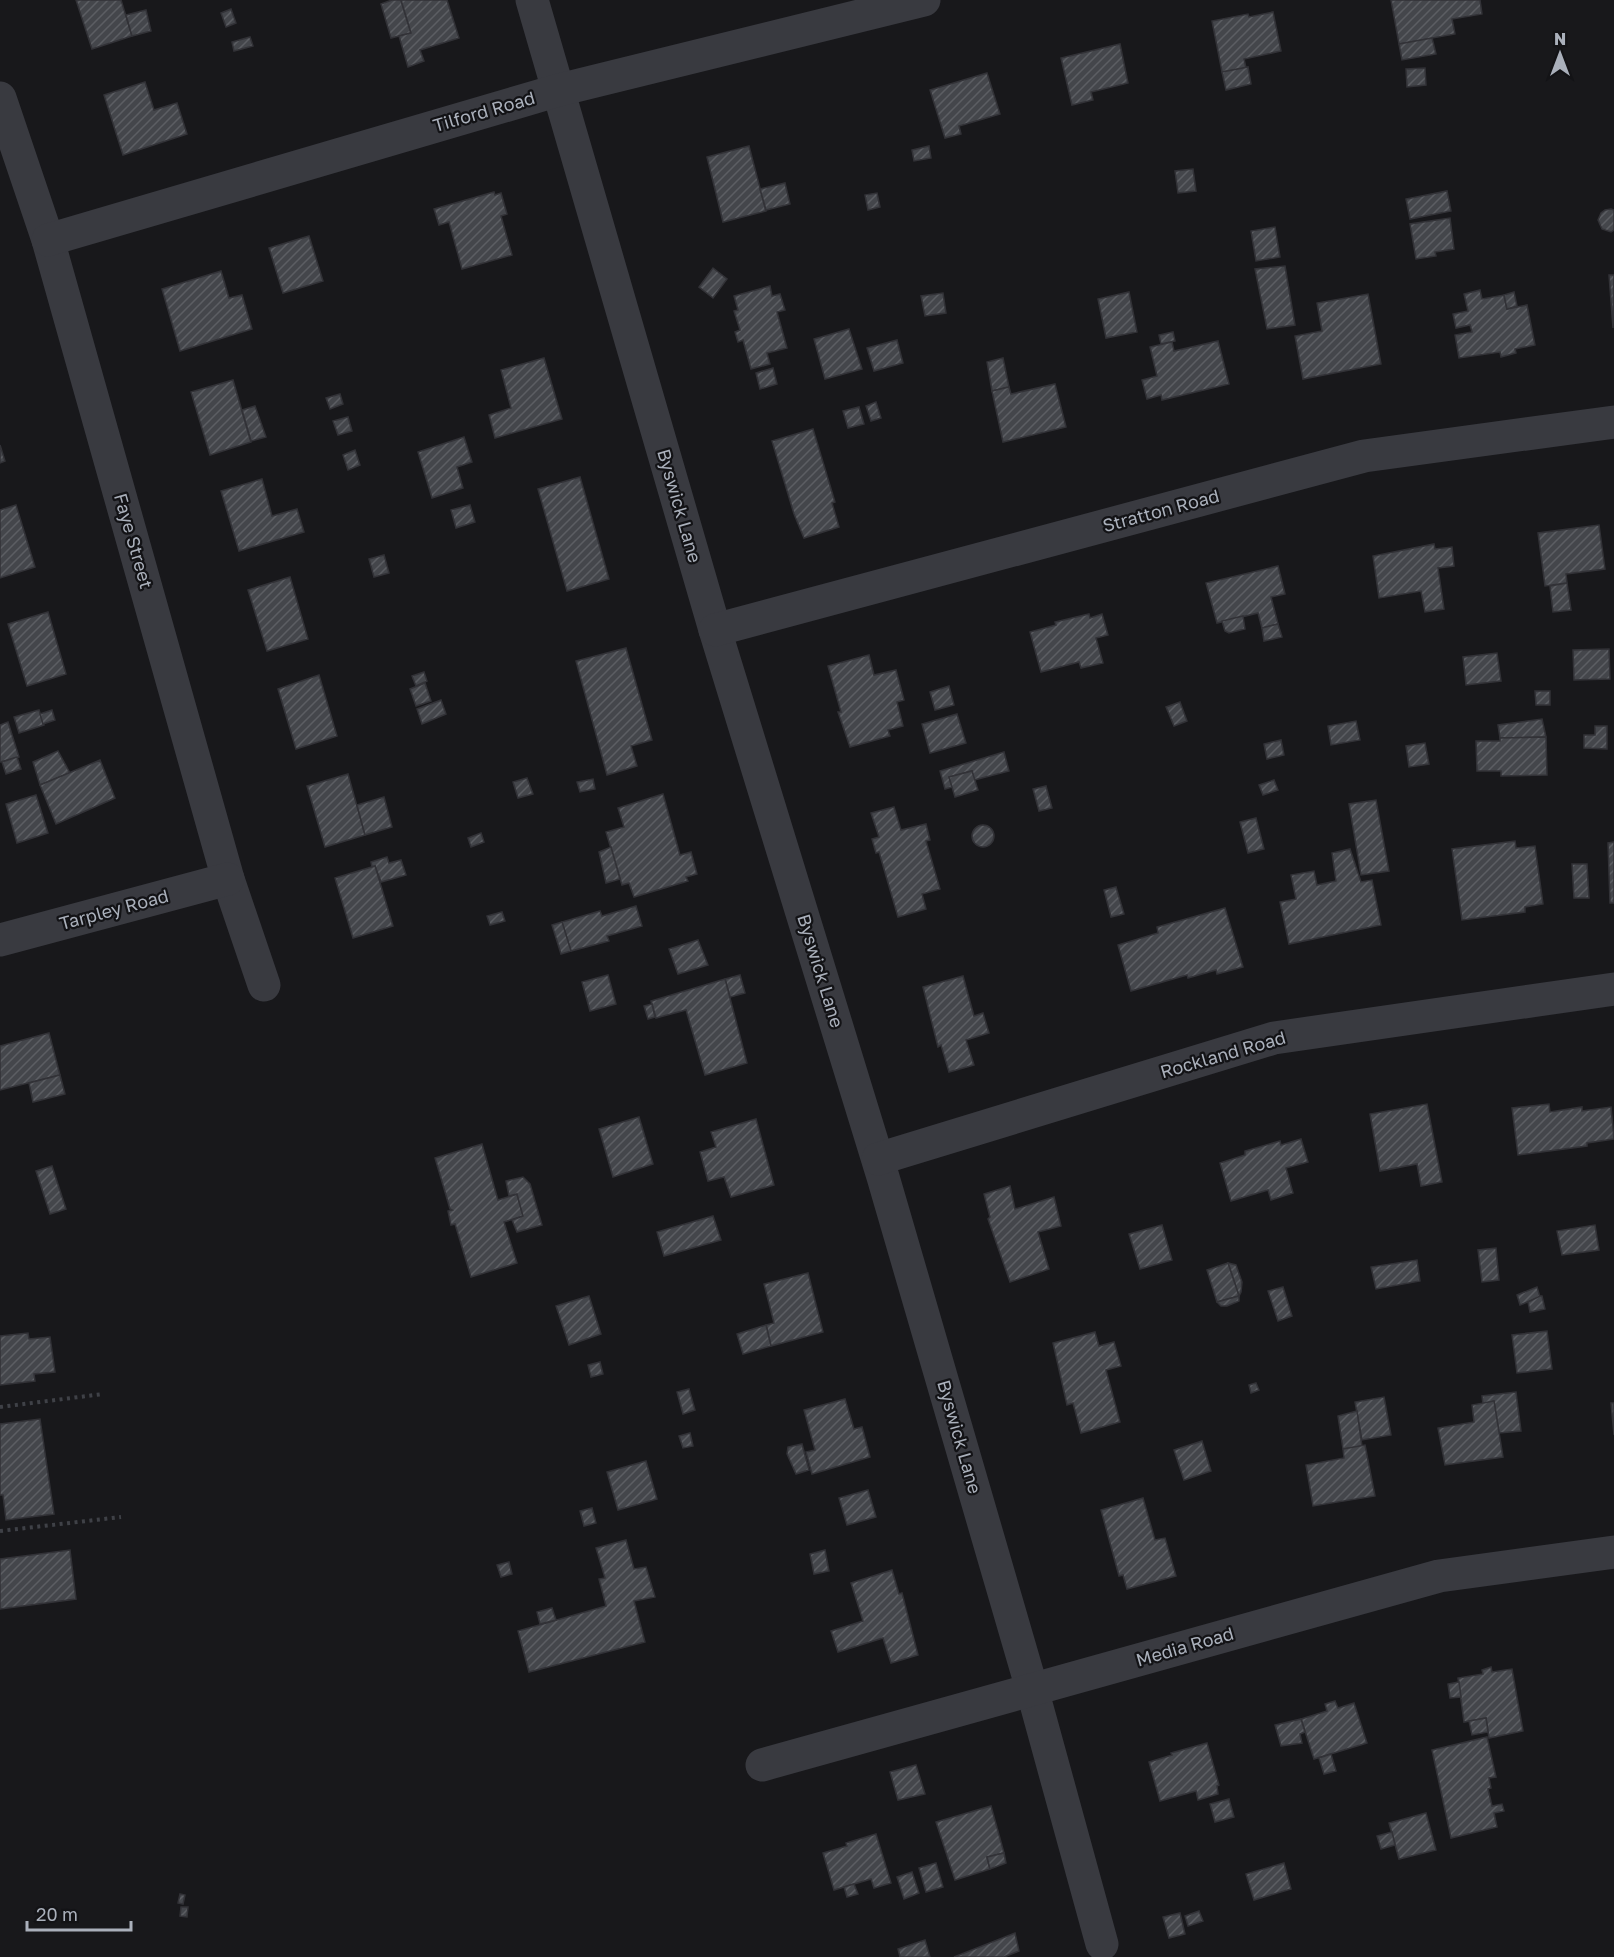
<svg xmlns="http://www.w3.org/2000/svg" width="1614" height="1957" font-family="'Golos Text',sans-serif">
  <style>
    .building { fill: url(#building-hatch); stroke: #323237; stroke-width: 1.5 }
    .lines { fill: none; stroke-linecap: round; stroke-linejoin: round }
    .path { stroke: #3f4147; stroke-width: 4; stroke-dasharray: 3 4.5; stroke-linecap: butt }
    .minor { stroke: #393a40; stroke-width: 33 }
    .labels { text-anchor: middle; stroke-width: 4.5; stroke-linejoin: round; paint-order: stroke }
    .street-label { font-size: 18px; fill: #aab0bb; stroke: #131316 }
  </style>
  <defs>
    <pattern id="building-hatch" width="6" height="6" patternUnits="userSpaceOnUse" patternTransform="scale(1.5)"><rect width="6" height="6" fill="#44464b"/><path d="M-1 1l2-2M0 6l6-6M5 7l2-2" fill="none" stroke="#5c5e63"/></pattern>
  </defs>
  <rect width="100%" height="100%" fill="#18181b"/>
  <g class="building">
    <polygon points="76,0 121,0 132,36 92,49"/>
    <polygon points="392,0 401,0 411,33 391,38 381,4"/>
    <polygon points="401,0 447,0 459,38 420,50 424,61 408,67 399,36 411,33"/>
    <polygon points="1391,0 1480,0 1482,14 1452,19 1455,34 1399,44"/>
    <polygon points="231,9 236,23 226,27 221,13"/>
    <polygon points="146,10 151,31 132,36 126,15"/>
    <polygon points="1273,12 1281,51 1244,59 1246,68 1222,72 1212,21 1248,14 1249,17"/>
    <polygon points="250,37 253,46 234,51 232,42"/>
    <polygon points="1432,38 1436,54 1402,60 1399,44"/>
    <polygon points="1120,44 1128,83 1091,92 1093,100 1072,105 1061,58"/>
    <polygon points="1248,67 1251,84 1226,90 1222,72"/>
    <polygon points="1425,68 1426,85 1407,87 1406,69"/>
    <polygon points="987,73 1000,114 959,126 961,134 945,138 930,90"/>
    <polygon points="145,82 154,110 177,103 187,134 123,155 104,95"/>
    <polygon points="749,146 766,211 723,222 707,157"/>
    <polygon points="929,146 931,158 914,161 912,150"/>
    <polygon points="1193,169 1196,191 1178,193 1175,171"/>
    <polygon points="785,183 790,204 766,210 760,189"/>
    <polygon points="1447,191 1451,211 1410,219 1406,199"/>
    <polygon points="494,192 495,195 501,193 507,214 501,216 512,255 462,269 449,222 439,225 434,209"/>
    <polygon points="877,193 880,207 868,210 865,195"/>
    <polygon points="1611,209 1614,210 1614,230 1611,232 1602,229 1598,220 1601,213 1605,210"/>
    <polygon points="1450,218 1454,249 1435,252 1436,256 1416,259 1410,224"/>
    <polygon points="1275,227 1280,257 1256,261 1251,231"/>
    <polygon points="309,236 323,281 283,293 269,248"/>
    <polygon points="1285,266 1295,325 1267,329 1255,269"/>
    <polygon points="713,268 727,279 713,298 699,287"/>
    <polygon points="221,271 229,298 242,295 252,329 180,351 162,289"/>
    <polygon points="1609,275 1614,275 1613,328"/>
    <polygon points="770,286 772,296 780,294 785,310 777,312 787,348 767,353 770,364 751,369 743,340 738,342 735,332 740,330 734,311 738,310 734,296"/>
    <polygon points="1480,290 1482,299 1504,295 1507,309 1527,305 1535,345 1515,349 1516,353 1501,357 1500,352 1459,358 1455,335 1472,332 1470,325 1456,328 1453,314 1468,311 1464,294"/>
    <polygon points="1129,292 1137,332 1106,338 1098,299"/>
    <polygon points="1514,292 1517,306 1507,309 1504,295"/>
    <polygon points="943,293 946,313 925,316 921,296"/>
    <polygon points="1368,294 1381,364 1303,379 1295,336 1322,331 1317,303"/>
    <polygon points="849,329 862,369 825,379 814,339"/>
    <polygon points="1173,332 1175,341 1161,344 1159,335"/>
    <polygon points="897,340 903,363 874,371 867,348"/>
    <polygon points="1218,341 1229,384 1162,400 1161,395 1147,399 1142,380 1157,376 1150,347 1172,342 1174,351"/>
    <polygon points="544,358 562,419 495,438 489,415 511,408 501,370"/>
    <polygon points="1003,358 1009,387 992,391 987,362"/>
    <polygon points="773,368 777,384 760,389 756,373"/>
    <polygon points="233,380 251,442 210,455 191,392"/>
    <polygon points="1055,384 1066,427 1003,442 992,391 1009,387 1011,394"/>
    <polygon points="340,394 343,404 330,409 326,398"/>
    <polygon points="876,402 881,418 871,421 866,406"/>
    <polygon points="255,406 266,437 251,441 242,410"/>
    <polygon points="859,407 864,424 848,428 843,411"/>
    <polygon points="348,417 352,431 338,435 333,421"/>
    <polygon points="813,429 835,502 832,503 839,527 804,538 794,514 772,441"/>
    <polygon points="464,437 472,462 457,467 463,488 432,498 418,452"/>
    <polygon points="0,445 5,461 0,463"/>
    <polygon points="355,450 360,465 348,470 343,455"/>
    <polygon points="580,477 609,579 567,591 538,489"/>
    <polygon points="262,479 272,516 297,509 304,532 239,551 221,491"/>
    <polygon points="16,505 35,567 0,578 0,510"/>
    <polygon points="470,505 475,522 456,528 451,510"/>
    <polygon points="1599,525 1605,569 1566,574 1567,583 1545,586 1538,533"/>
    <polygon points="1434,544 1435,549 1452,547 1454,566 1438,568 1444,609 1425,612 1421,591 1379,598 1373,556"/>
    <polygon points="384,555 389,573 374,577 369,559"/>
    <polygon points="1278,566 1285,594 1271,597 1278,624 1262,628 1258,613 1217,623 1206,583"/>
    <polygon points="290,577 308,639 267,651 248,590"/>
    <polygon points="1567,583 1571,610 1553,612 1550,586"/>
    <polygon points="48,612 66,674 27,686 8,624"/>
    <polygon points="1089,614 1090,618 1102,614 1108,635 1096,638 1103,663 1081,668 1079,662 1041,672 1030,632 1056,625 1055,622"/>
    <polygon points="1243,616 1245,629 1229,633 1225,631 1222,621"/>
    <polygon points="1278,624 1282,637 1264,641 1262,628"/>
    <polygon points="626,648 652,740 631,746 637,766 607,775 576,661"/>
    <polygon points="1609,649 1610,679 1574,680 1573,650"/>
    <polygon points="1497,653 1501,681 1466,685 1463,657"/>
    <polygon points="869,655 874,675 896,670 904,700 897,702 903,726 888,730 890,736 850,747 838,712 841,712 828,666"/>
    <polygon points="424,672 427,681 416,686 412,676"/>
    <polygon points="319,675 337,736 296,749 278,689"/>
    <polygon points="425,683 431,701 416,706 410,689"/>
    <polygon points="949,686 954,705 935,710 930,692"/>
    <polygon points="1535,691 1550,691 1550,705 1536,705"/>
    <polygon points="441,700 446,714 422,724 417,709"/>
    <polygon points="1180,702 1187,721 1174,726 1166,707"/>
    <polygon points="39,710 44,725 19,733 14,717"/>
    <polygon points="52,710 55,720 43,724 40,714"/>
    <polygon points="957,714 966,743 930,753 922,724"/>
    <polygon points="1542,719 1546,737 1500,738 1498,725"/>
    <polygon points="1356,721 1360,740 1331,745 1328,726"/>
    <polygon points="8,722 19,757 0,762 0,725"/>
    <polygon points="1595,726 1607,726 1607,749 1584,748 1584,735 1595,735"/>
    <polygon points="1546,737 1547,775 1501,776 1501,771 1477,771 1476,741 1500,741 1500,738"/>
    <polygon points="1281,740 1284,755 1267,759 1264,744"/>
    <polygon points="1425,743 1429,764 1409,767 1406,746"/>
    <polygon points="58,751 70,773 40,785 33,762"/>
    <polygon points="1004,752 1009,771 974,780 972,771 949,777 952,787 945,789 940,771"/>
    <polygon points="17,757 21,769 6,774 2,762"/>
    <polygon points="100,760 115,798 56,824 40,785"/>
    <polygon points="972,771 978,790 955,797 949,777"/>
    <polygon points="348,774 365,835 325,847 307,786"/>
    <polygon points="527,778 533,794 518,798 513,782"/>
    <polygon points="593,779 595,789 580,792 577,782"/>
    <polygon points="1274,780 1278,790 1263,795 1259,785"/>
    <polygon points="1046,786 1052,808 1039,811 1033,789"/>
    <polygon points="663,794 680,855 691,852 697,874 686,877 688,881 634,897 629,883 622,885 606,832 624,827 618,808"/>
    <polygon points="36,795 48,833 17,843 6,804"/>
    <polygon points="384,797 392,827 365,835 357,805"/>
    <polygon points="1376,800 1389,871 1361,875 1349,804"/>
    <polygon points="894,807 901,830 926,824 930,840 926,841 940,889 922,894 926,909 898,917 879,852 876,853 872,839 879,837 871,813"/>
    <polygon points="1256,818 1264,849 1248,853 1240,822"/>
    <circle cx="983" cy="836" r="11"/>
    <polygon points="481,833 484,842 471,847 468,838"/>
    <polygon points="1515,841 1516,848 1535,846 1543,904 1525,907 1525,912 1462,920 1452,849"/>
    <polygon points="1614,842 1614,903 1610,903 1608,843"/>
    <polygon points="611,847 620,879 606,883 599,852"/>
    <polygon points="1350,849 1361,882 1372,880 1381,925 1289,944 1280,902 1296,899 1291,875 1314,871 1317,885 1336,881 1332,853"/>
    <polygon points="387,857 389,863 401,860 406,875 381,882 375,866 372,867 371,862"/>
    <polygon points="1572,864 1587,864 1589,898 1574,898"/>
    <polygon points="375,866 393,926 353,938 335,878"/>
    <polygon points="1116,887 1124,914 1111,917 1104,890"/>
    <polygon points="636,906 642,926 607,936 609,941 571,951 562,922 600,911 602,916"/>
    <polygon points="1225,908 1243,967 1217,974 1216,970 1188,978 1187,975 1131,991 1118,945 1158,933 1157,927"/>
    <polygon points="502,912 505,921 490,925 487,916"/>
    <polygon points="562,922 571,951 561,954 552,925"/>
    <polygon points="698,940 708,965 678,974 669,949"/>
    <polygon points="608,975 616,1004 590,1011 582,982"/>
    <polygon points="740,975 745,993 730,997 725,979"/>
    <polygon points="963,976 974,1016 983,1013 989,1033 966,1040 974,1065 949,1072 941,1045 938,1047 923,987"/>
    <polygon points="725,979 747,1063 705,1075 686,1010 656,1018 651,1001"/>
    <polygon points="652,1004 655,1017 648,1019 644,1006"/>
    <polygon points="49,1033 60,1075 0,1090 0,1046"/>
    <polygon points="60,1075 65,1094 33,1102 29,1083"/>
    <polygon points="1427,1104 1442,1182 1421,1186 1417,1164 1380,1171 1370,1114"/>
    <polygon points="1549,1104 1550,1112 1582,1107 1582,1111 1611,1107 1614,1139 1587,1143 1587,1146 1518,1155 1512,1108"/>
    <polygon points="639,1117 653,1164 613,1177 599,1129"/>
    <polygon points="756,1119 774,1185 731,1197 724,1177 708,1181 700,1152 716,1147 711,1132"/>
    <polygon points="1301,1139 1308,1162 1286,1168 1293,1193 1271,1200 1268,1190 1231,1201 1220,1163 1245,1155 1245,1151 1280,1141 1281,1145"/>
    <polygon points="482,1144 498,1200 517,1194 523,1216 504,1222 517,1263 471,1277 455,1224 451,1225 448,1211 452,1210 450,1209 435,1158"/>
    <polygon points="52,1166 66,1209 50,1214 36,1171"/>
    <polygon points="523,1177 530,1184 542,1225 517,1232 512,1220 523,1216 517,1194 509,1196 506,1181"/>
    <polygon points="1010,1186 1015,1209 1054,1197 1061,1226 1038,1232 1049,1269 1010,1282 988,1219 990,1217 984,1194"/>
    <polygon points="713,1216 721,1240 664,1256 657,1232"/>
    <polygon points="1162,1225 1172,1260 1140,1269 1129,1234"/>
    <polygon points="1595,1225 1599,1250 1562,1255 1557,1231"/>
    <polygon points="1496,1248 1499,1280 1482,1282 1478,1250"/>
    <polygon points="1417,1260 1420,1281 1376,1289 1371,1267"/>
    <polygon points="1228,1263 1236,1265 1242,1282 1241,1292 1239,1296"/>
    <polygon points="1228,1263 1239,1296 1217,1302 1207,1270"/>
    <polygon points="808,1273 823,1332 771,1346 766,1325 774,1323 764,1284"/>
    <polygon points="1283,1287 1292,1316 1278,1321 1268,1291"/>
    <polygon points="1537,1287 1540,1297 1520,1305 1517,1295"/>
    <polygon points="589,1296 601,1334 569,1345 556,1306"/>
    <polygon points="1239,1296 1239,1301 1227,1306 1221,1306 1217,1302"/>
    <polygon points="1540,1296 1542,1296 1545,1309 1530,1312 1528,1302"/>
    <polygon points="766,1325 771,1346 743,1354 737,1334"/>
    <polygon points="1547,1331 1552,1369 1517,1373 1512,1335"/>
    <polygon points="1095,1332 1099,1346 1114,1342 1121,1366 1106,1370 1120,1422 1081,1433 1073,1403 1067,1405 1053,1343"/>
    <polygon points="28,1333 29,1339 50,1337 55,1372 34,1374 35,1381 0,1385 0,1336"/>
    <polygon points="600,1362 603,1374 591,1377 588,1365"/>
    <polygon points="1256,1383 1259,1390 1251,1393 1249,1385"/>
    <polygon points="689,1389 695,1410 683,1414 677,1392"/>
    <polygon points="1516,1392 1521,1431 1499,1433 1494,1401 1483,1404 1482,1396"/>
    <polygon points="1384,1397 1391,1435 1362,1440 1355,1402"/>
    <polygon points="845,1399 854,1429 862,1427 870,1457 812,1474 806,1452 815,1450 804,1410"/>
    <polygon points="1494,1401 1503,1457 1445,1465 1438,1428 1474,1422 1472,1405"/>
    <polygon points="1611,1403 1614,1403 1614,1435"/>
    <polygon points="1357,1411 1362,1446 1343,1449 1338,1416"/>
    <polygon points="40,1419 54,1514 6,1520 3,1495 0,1495 0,1424"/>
    <polygon points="690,1433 693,1446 683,1448 679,1436"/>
    <polygon points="1202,1441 1211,1471 1184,1480 1174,1450"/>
    <polygon points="802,1444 809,1470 796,1474 787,1454 788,1447"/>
    <polygon points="1365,1445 1375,1496 1313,1506 1306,1465 1344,1458 1343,1449"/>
    <polygon points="646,1461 657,1499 618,1510 607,1472"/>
    <polygon points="868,1490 876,1517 847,1525 839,1498"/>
    <polygon points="1143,1498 1155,1540 1165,1538 1176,1576 1127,1589 1123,1575 1119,1576 1101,1510"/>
    <polygon points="592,1508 596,1523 584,1526 580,1511"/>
    <polygon points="626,1540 634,1569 646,1567 655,1597 634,1601 645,1642 529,1672 518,1631 606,1606 599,1579 605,1578 596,1548"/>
    <polygon points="70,1550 76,1599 0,1609 0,1559"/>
    <polygon points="825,1550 829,1571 814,1574 810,1554"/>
    <polygon points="509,1562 512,1574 501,1577 497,1565"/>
    <polygon points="892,1570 899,1594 902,1593 918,1655 891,1663 883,1638 838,1652 831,1631 863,1621 851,1583"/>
    <polygon points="552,1608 556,1620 540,1624 537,1612"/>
    <polygon points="1491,1667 1492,1672 1512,1669 1523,1731 1489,1738 1486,1718 1464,1722 1458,1678 1483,1674 1482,1670"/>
    <polygon points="1459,1682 1461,1697 1450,1698 1448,1684"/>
    <polygon points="1335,1701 1338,1708 1354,1703 1367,1743 1314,1759 1301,1719 1327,1711 1325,1704"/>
    <polygon points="1486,1718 1488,1732 1472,1735 1469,1721"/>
    <polygon points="1301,1719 1305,1732 1300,1734 1302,1743 1281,1746 1275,1725"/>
    <polygon points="1487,1737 1496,1777 1489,1778 1491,1788 1488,1789 1492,1806 1502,1804 1504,1811 1494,1813 1497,1827 1451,1838 1432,1750"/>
    <polygon points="1207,1743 1219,1785 1217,1786 1218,1794 1198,1800 1196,1791 1160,1801 1149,1762 1172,1755 1171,1753"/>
    <polygon points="1331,1754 1336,1771 1324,1774 1319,1758"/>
    <polygon points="916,1765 925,1794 898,1800 890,1772"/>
    <polygon points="1229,1799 1234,1817 1215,1822 1210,1804"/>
    <polygon points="991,1806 1004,1853 987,1857 990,1869 955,1880 936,1822"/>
    <polygon points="1426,1813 1436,1850 1399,1859 1389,1823"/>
    <polygon points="1392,1832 1395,1845 1381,1849 1377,1836"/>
    <polygon points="876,1834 891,1883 874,1888 871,1879 834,1890 823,1853 847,1846 846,1843"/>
    <polygon points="1004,1853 1006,1863 990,1869 987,1857"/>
    <polygon points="936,1863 943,1887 926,1892 919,1868"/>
    <polygon points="1284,1863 1291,1889 1254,1900 1246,1874"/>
    <polygon points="912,1872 919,1893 904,1899 897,1877"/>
    <polygon points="854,1884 858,1894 847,1897 844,1887"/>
    <polygon points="180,1894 185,1895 183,1904 178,1903"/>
    <polygon points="181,1907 188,1907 187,1917 180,1916"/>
    <polygon points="1199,1911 1203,1921 1188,1926 1185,1916"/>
    <polygon points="1180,1913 1185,1934 1169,1938 1163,1917"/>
    <polygon points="1015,1933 1019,1951 1004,1957 954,1957"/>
    <polygon points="925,1940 930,1957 900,1957 898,1949"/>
  </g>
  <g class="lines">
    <g class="path">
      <polyline points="0,1407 103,1394"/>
      <polyline points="0,1531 121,1517"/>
    </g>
    <g class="minor">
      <polyline points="532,0 715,630 883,1177 1032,1689 1102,1944"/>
      <polyline points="0,98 48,240 228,879 264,985"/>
      <polyline points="48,240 559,90 924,0"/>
      <polyline points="715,630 1364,456 1614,422"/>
      <polyline points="0,940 228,879"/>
      <polyline points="878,1159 1274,1038 1614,989"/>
      <polyline points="762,1765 1439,1576 1614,1552"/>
    </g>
  </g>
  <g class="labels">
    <g class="street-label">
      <text transform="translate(484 112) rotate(-16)" y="6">Tilford Road</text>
      <text transform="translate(679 506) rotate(74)" y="6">Byswick Lane</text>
      <text transform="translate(1161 511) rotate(-15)" y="6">Stratton Road</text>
      <text transform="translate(133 541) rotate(74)" y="6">Faye Street</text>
      <text transform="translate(114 910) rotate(-15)" y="6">Tarpley Road</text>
      <text transform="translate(820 971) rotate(73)" y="6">Byswick Lane</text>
      <text transform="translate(1223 1055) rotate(-16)" y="6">Rockland Road</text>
      <text transform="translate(959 1437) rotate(74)" y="6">Byswick Lane</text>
      <text transform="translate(1185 1647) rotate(-16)" y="6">Media Road</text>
    </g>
  </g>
  <g transform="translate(1560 54)" stroke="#131316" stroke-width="4.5" paint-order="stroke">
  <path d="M0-4.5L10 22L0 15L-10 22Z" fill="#aab0bb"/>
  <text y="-9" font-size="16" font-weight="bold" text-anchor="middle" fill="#aab0bb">N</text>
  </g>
  <path d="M27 1921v9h104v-9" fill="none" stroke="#aab0bb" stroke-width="3"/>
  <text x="36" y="1921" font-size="18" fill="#aab0bb" stroke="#131316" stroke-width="4.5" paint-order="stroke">20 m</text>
</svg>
